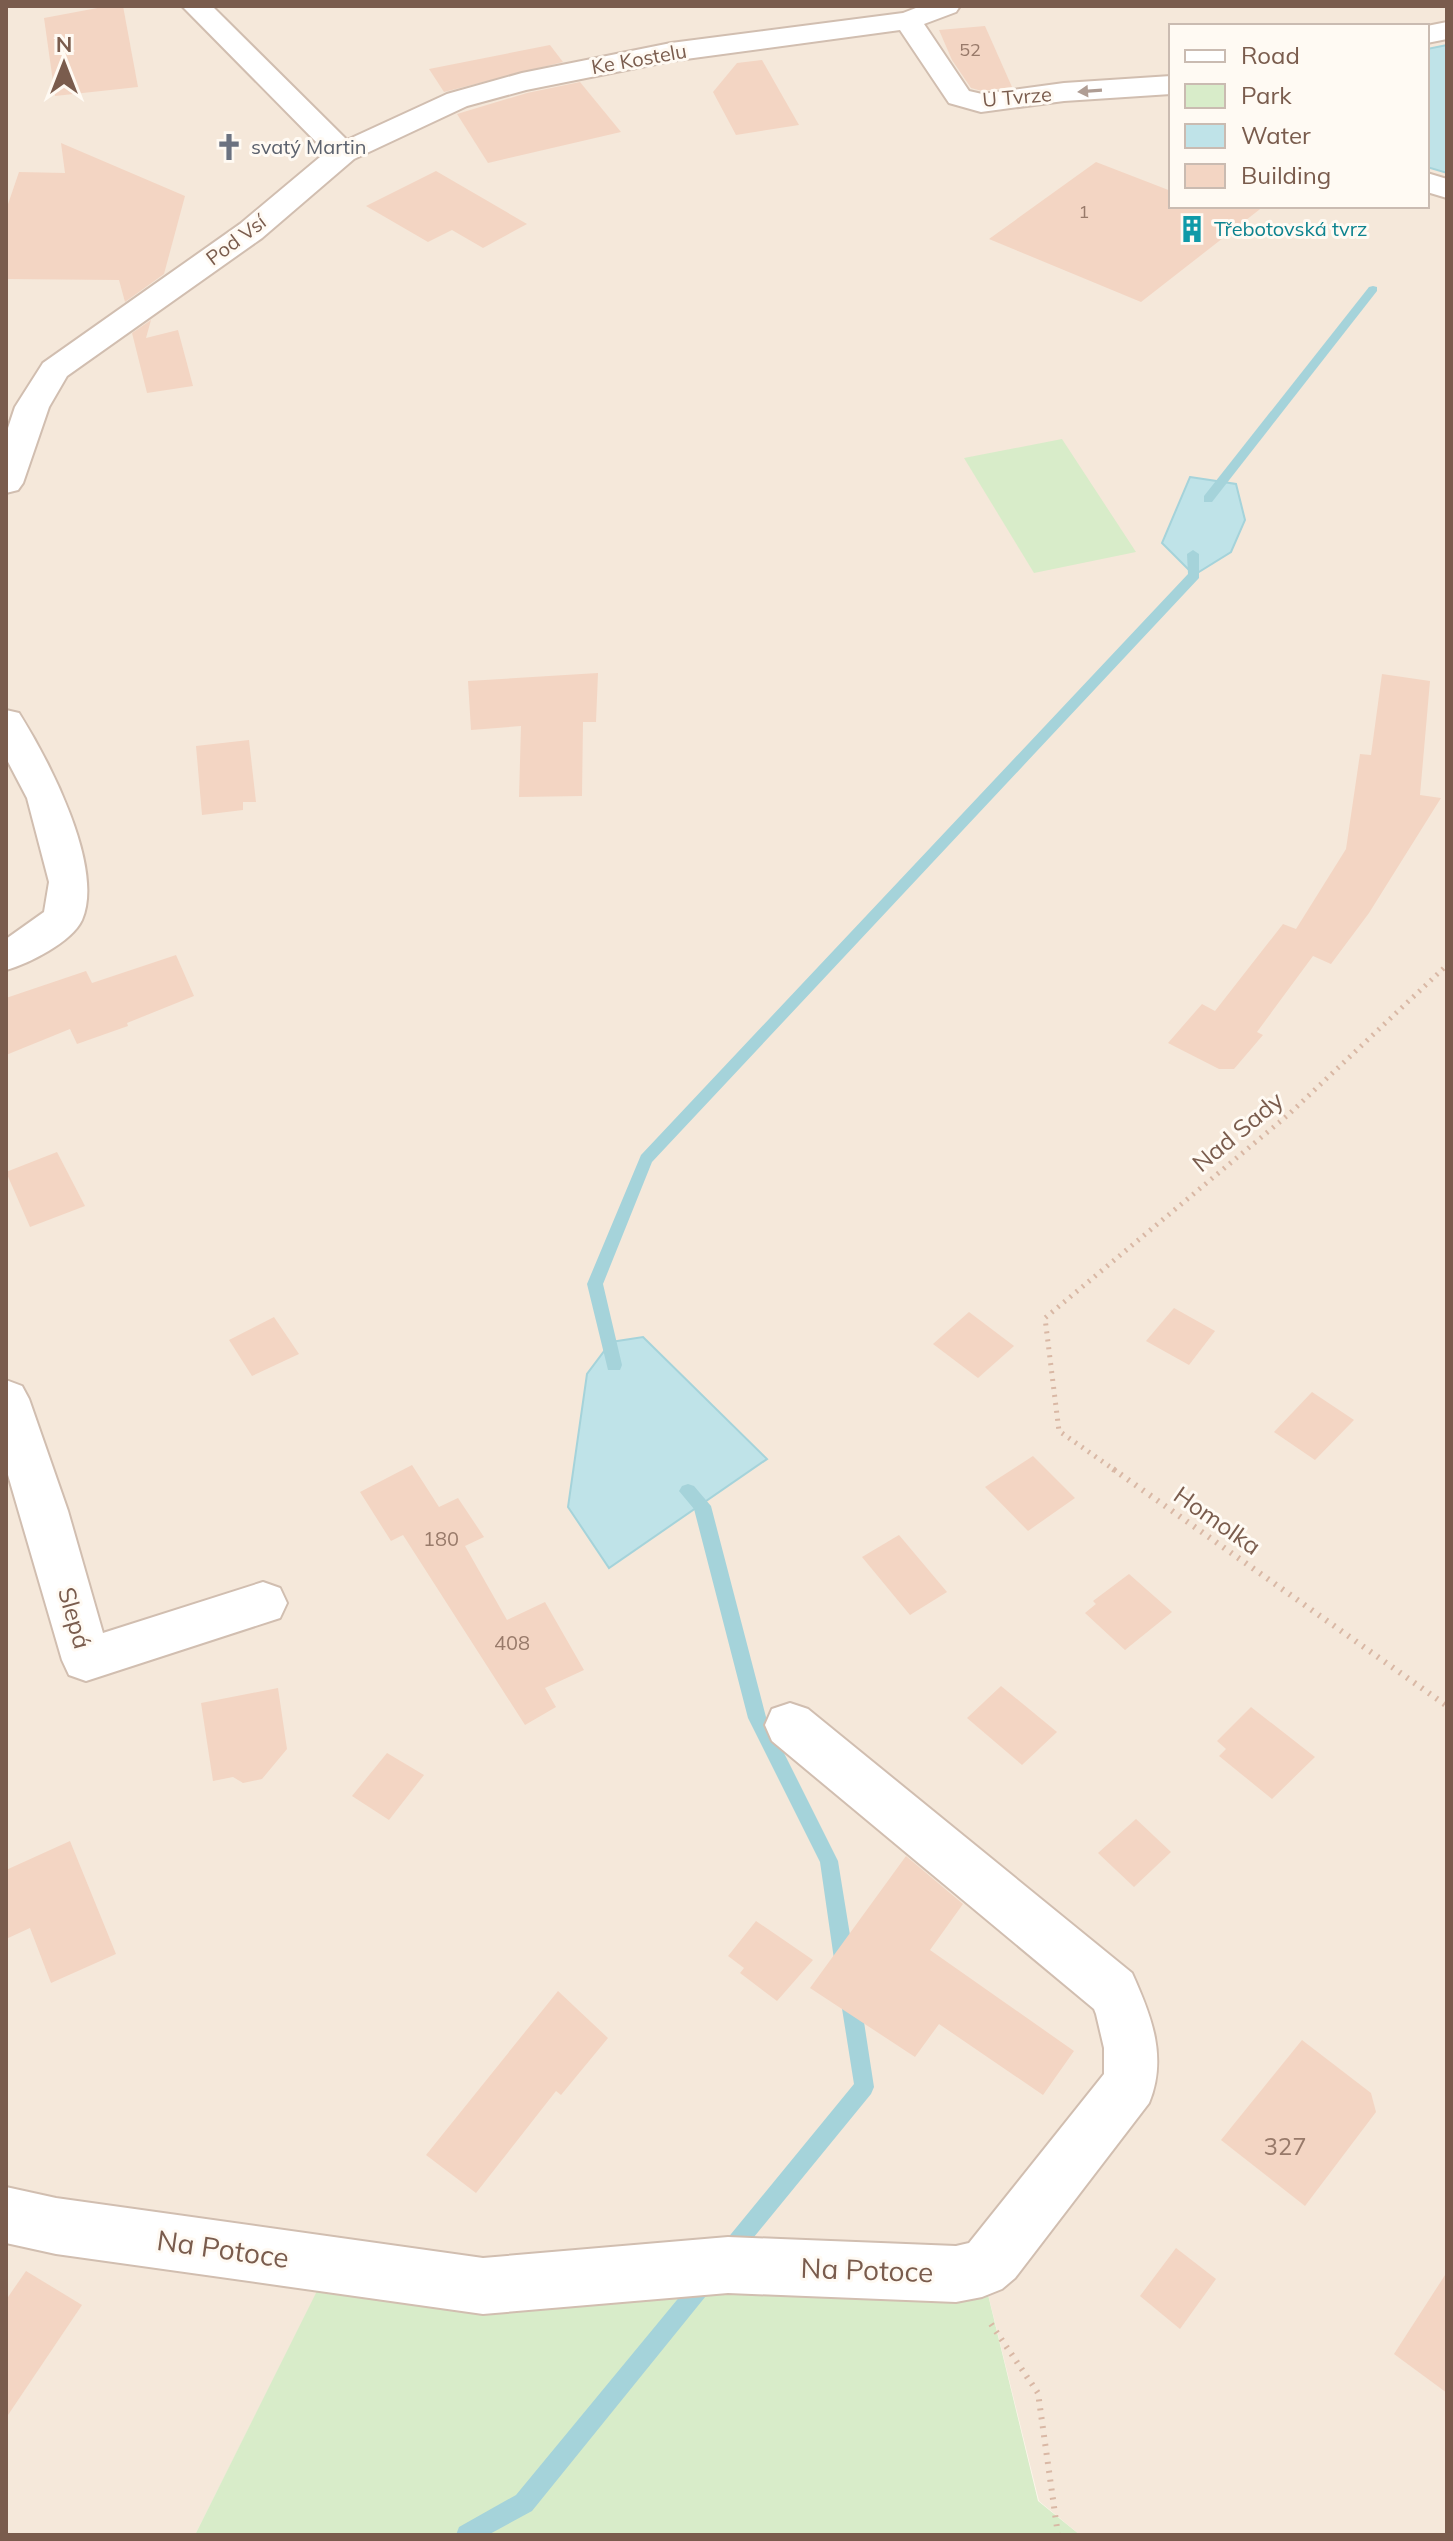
<svg xmlns="http://www.w3.org/2000/svg" width="1453" height="2541" font-family="Mulish,sans-serif">
  <style>
    .residential { fill: #f5e8da; fill-rule: evenodd }
    .green { fill: #d8ecc9 }
    .water { fill: #bfe3e8; stroke: #a5d3da; stroke-width: 2 }
    .lines { fill: none; stroke-linecap: round; stroke-linejoin: round }
    .stream { fill: #a5d3da; fill-rule: evenodd }
    .building { fill: #f3d5c3 }
    .minor-casing { stroke: #d1beb0; stroke-width: 4 }
    .path-far1 { stroke: #d9b8a5; stroke-width: 5; stroke-dasharray: 2 6; stroke-linecap: butt }
    .path { stroke: #d9b8a5; stroke-width: 6; stroke-dasharray: 2 7; stroke-linecap: butt }
    .minor { fill: #fff; fill-rule: evenodd }
    .oneway { fill: #af9d94 }
    .labels { text-anchor: middle; stroke-width: 6; stroke-linejoin: round; paint-order: stroke }
    .far-number-label { font-size: 18px; fill: #987a6a }
    .far-street-label { font-size: 20px; fill: #7a5c4d; stroke: #fffaf3 }
    .far-worship-label { font-size: 20px; fill: #5b616d; stroke: #fffaf3; text-anchor: start }
    .far-culture-label { font-size: 20px; fill: #0d838f; stroke: #fffaf3; text-anchor: start }
    .number-label { font-size: 20px; fill: #987a6a }
    .street-label { font-size: 24px; fill: #7a5c4d; stroke: #fffaf3 }
    .near-number-label { font-size: 24px; fill: #987a6a }
    .near-street-label { font-size: 28px; fill: #7a5c4d; stroke: #fffaf3 }
  </style>
  <rect width="100%" height="100%" fill="#fdf6ec"/>
  <path class="residential" d="M6,6H1447V2535H1080L1039,2501L982,2270L325,2277L195,2535H6ZM1171,26H1427V206H1171Z"/>
  <g class="green">
    <polygon points="1062,439 1136,552 1034,573 964,458"/>
    <polygon points="982,2270 1038,2501 1080,2535 195,2535 324,2277"/>
  </g>
  <g class="water">
    <polygon points="1447,45 1447,173 1427,167 1427,49"/>
    <polygon points="1190,477 1236,484 1245,520 1231,552 1194,575 1162,543"/>
    <polygon points="643,1337 767,1459 609,1568 568,1507 587,1374 611,1342"/>
  </g>
  <g class="lines">
    <g class="stream">
      <polygon points="1373,286 1377,287 1377,291 1212,502 1204,502 1204,496 1369,287"/>
      <polygon points="1193,550 1199,554 1199,578 652,1162 603,1284 622,1365 620,1370 608,1370 587,1284 641,1155 1188,574 1187,554"/>
      <polygon points="688,1484 694,1486 711,1506 766,1717 838,1861 855,1966 852,1972 845,1975 838,1972 835,1966 820,1862 748,1718 694,1509 679,1491 682,1486"/>
      <polygon points="850,1987 857,1989 860,1996 874,2087 871,2094 736,2259 729,2262 722,2259 719,2252 722,2245 854,2084 840,1996 843,1989"/>
      <polygon points="707,2269 714,2272 717,2279 714,2286 532,2511 488,2535 456,2535 459,2527 516,2495 700,2272"/>
    </g>
  </g>
  <g class="building">
    <polygon points="108,6 123,6 138,87 55,96 44,18"/>
    <polygon points="985,26 1012,87 982,91 971,88 952,60 939,30"/>
    <polygon points="550,45 563,62 444,92 429,69"/>
    <polygon points="762,60 799,125 736,135 713,92 737,63"/>
    <polygon points="580,82 621,132 488,163 457,114 527,93"/>
    <polygon points="61,143 185,196 164,274 125,302 119,280 6,279 6,210 19,172 65,173"/>
    <polygon points="1096,162 1171,191 1171,206 1264,206 1141,302 989,239"/>
    <polygon points="436,171 527,224 483,248 452,230 428,242 366,206"/>
    <polygon points="151,320 146,338 178,330 193,386 147,393 132,333"/>
    <polygon points="598,673 596,722 583,722 582,796 519,797 521,726 471,730 468,681"/>
    <polygon points="1382,674 1430,681 1420,795 1441,798 1369,913 1331,964 1313,956 1257,1032 1263,1035 1234,1069 1219,1069 1168,1043 1202,1004 1215,1011 1283,924 1296,929 1346,849 1360,754 1371,755"/>
    <polygon points="249,740 256,802 243,802 243,810 202,815 196,746"/>
    <polygon points="176,955 194,996 127,1023 128,1026 77,1044 70,1029 6,1055 6,998 86,971 92,983"/>
    <polygon points="57,1152 85,1206 30,1227 6,1172"/>
    <polygon points="1174,1308 1215,1331 1189,1365 1146,1341"/>
    <polygon points="969,1312 1014,1346 978,1378 933,1344"/>
    <polygon points="274,1317 299,1354 252,1376 229,1340"/>
    <polygon points="1312,1392 1354,1420 1315,1460 1274,1432"/>
    <polygon points="1033,1456 1075,1498 1028,1531 985,1487"/>
    <polygon points="412,1465 439,1507 458,1498 484,1537 465,1546 507,1620 545,1602 584,1670 545,1688 556,1707 525,1725 403,1535 391,1541 360,1492"/>
    <polygon points="899,1535 947,1592 910,1615 862,1557"/>
    <polygon points="1129,1574 1172,1612 1125,1650 1085,1613 1096,1604 1093,1601"/>
    <polygon points="1001,1686 1057,1732 1022,1765 967,1718"/>
    <polygon points="278,1688 287,1749 262,1779 243,1783 233,1777 213,1781 201,1703"/>
    <polygon points="1251,1707 1315,1757 1272,1799 1219,1756 1226,1749 1217,1741"/>
    <polygon points="387,1753 424,1775 389,1820 352,1796"/>
    <polygon points="1136,1819 1171,1852 1134,1887 1098,1853"/>
    <polygon points="70,1841 116,1954 51,1983 30,1928 6,1939 6,1870"/>
    <polygon points="906,1856 963,1904 930,1950 1074,2051 1043,2095 939,2024 915,2057 810,1988"/>
    <polygon points="756,1921 813,1960 777,2001 740,1973 744,1968 728,1956"/>
    <polygon points="558,1991 608,2038 561,2095 556,2091 476,2193 426,2155"/>
    <polygon points="1302,2040 1371,2093 1376,2112 1305,2206 1221,2140"/>
    <polygon points="1176,2248 1216,2279 1180,2329 1140,2296"/>
    <polygon points="26,2271 82,2305 6,2418 6,2300"/>
    <polygon points="1447,2272 1447,2393 1394,2354"/>
  </g>
  <g class="lines">
    <g class="minor-casing">
      <g id="minor">
        <polygon points="182,6 212,6 347,140 447,94 522,73 671,43 903,13 921,6 960,6 956,12 924,24 969,91 982,94 1064,83 1171,76 1171,94 1064,101 981,112 949,103 900,30 671,61 526,90 467,106 354,159 262,238 67,376 49,407 23,483 18,490 6,493 6,434 15,407 43,363 240,224 326,152"/>
        <polygon points="1447,22 1447,39 1427,43 1427,26"/>
        <polygon points="1427,173 1447,179 1447,198 1427,192"/>
        <path d="M6,710L19,713C48,759 105,867 82,920C72,942 28,964 6,970V939L44,912L49,882L27,798L6,758Z"/>
        <polygon points="6,1380 22,1386 29,1399 68,1511 103,1633 263,1582 280,1588 287,1603 280,1618 86,1681 69,1675 62,1660 6,1468"/>
        <path d="M790,1703L808,1709L1132,1973C1151,2015 1168,2057 1149,2103L1015,2278L1002,2289L982,2297L956,2302L728,2293L483,2314L56,2254L6,2243V2187L56,2198L483,2258L728,2237L956,2246L969,2243L1104,2074V2048L1096,2014L1094,2009L772,1741L765,1725L772,1709Z"/>
      </g>
    </g>
    <polyline class="path-far1" points="1116,1471 1059,1431 1045,1318 1288,1115 1447,965"/>
    <g class="path">
      <polyline points="1113,1469 1447,1706"/>
      <polyline points="991,2324 1038,2393 1058,2535"/>
    </g>
    <use href="#minor" class="minor"/>
  </g>
  <defs><path id="oneway-solid" d="M-6-.8H1V-3.2L6.5 0L1 3.2V.8H-6Z" transform="scale(2)"/></defs>
  <use class="oneway" href="#oneway-solid" transform="translate(1090 91) rotate(176)"/>
  <defs>
    <g id="church-bare" transform="scale(2.16)"><path d="M-1.2-6h2.4v3.5h3.3v2.4h-3.3V6h-2.4V-.1h-3.3v-2.4h3.3Z" fill="#6b7280" stroke="#fffaf3" stroke-width="2.5" paint-order="stroke"/></g>
    <g id="building-bare" transform="scale(2.16)"><path d="M-4-6H4V6H1V3H-1V6H-4ZM-2.5-4.3h1.7v1.8h-1.7ZM.8-4.3h1.7v1.8H.8ZM-2.5-1h1.7V.8h-1.7ZM.8-1h1.7V.8H.8Z" fill="#0f9aa8" stroke="#fffaf3" stroke-width="2.5" paint-order="stroke"/></g>
  </defs>
  <g fill-rule="evenodd">
    <use href="#church-bare" x="229" y="147"/>
    <use href="#building-bare" x="1192" y="229"/>
  </g>
  <g class="labels">
    <g class="far-number-label">
      <text x="970" y="56">52</text>
      <text x="1084" y="218">1</text>
    </g>
    <g class="far-street-label">
      <text transform="translate(639 59) rotate(-10)" y="7">Ke Kostelu</text>
      <text transform="translate(1017 97) rotate(-5)" y="7">U Tvrze</text>
      <text transform="translate(236 240) rotate(-37)" y="7">Pod Vsí</text>
    </g>
    <g class="far-worship-label">
      <text x="251" y="154">svatý Martin</text>
    </g>
    <g class="far-culture-label">
      <text x="1214" y="236">Třebotovská tvrz</text>
    </g>
    <g class="number-label">
      <text x="441" y="1546">180</text>
      <text x="512" y="1650">408</text>
    </g>
    <g class="street-label">
      <text transform="translate(1238 1132) rotate(-40)" y="8">Nad Sady</text>
      <text transform="translate(1217 1521) rotate(35)" y="8">Homolka</text>
      <text transform="translate(74 1618) rotate(74)" y="8">Slepá</text>
    </g>
    <g class="near-number-label">
      <text x="1285" y="2155">327</text>
    </g>
    <g class="near-street-label">
      <text transform="translate(223 2249) rotate(8)" y="10">Na Potoce</text>
      <text transform="translate(867 2270) rotate(2)" y="10">Na Potoce</text>
    </g>
  </g>
  <rect width="1453" height="2541" fill="none" stroke="#7a5c4d" stroke-width="16"/>
  <rect x="1169" y="24" width="260" height="184" fill="#fffaf3" stroke="#cabbb1" stroke-width="2"/>
  <rect x="1185" y="50" width="40" height="12" fill="#ffffff" stroke="#cabbb1" stroke-width="2"/>
  <text x="1241" y="64" font-size="24" fill="#7a5c4d">Road</text>
  <rect x="1185" y="84" width="40" height="24" fill="#d8ecc9" stroke="#cabbb1" stroke-width="2"/>
  <text x="1241" y="104" font-size="24" fill="#7a5c4d">Park</text>
  <rect x="1185" y="124" width="40" height="24" fill="#bfe3e8" stroke="#cabbb1" stroke-width="2"/>
  <text x="1241" y="144" font-size="24" fill="#7a5c4d">Water</text>
  <rect x="1185" y="164" width="40" height="24" fill="#f3d5c3" stroke="#cabbb1" stroke-width="2"/>
  <text x="1241" y="184" font-size="24" fill="#7a5c4d">Building</text>
  <g transform="translate(64 64)" stroke="#fffaf3" stroke-width="6" paint-order="stroke">
  <path d="M0-6L14 30L0 20L-14 30Z" fill="#7a5c4d"/>
  <text y="-12" font-size="22" font-weight="bold" text-anchor="middle" fill="#7a5c4d">N</text>
  </g>
</svg>
